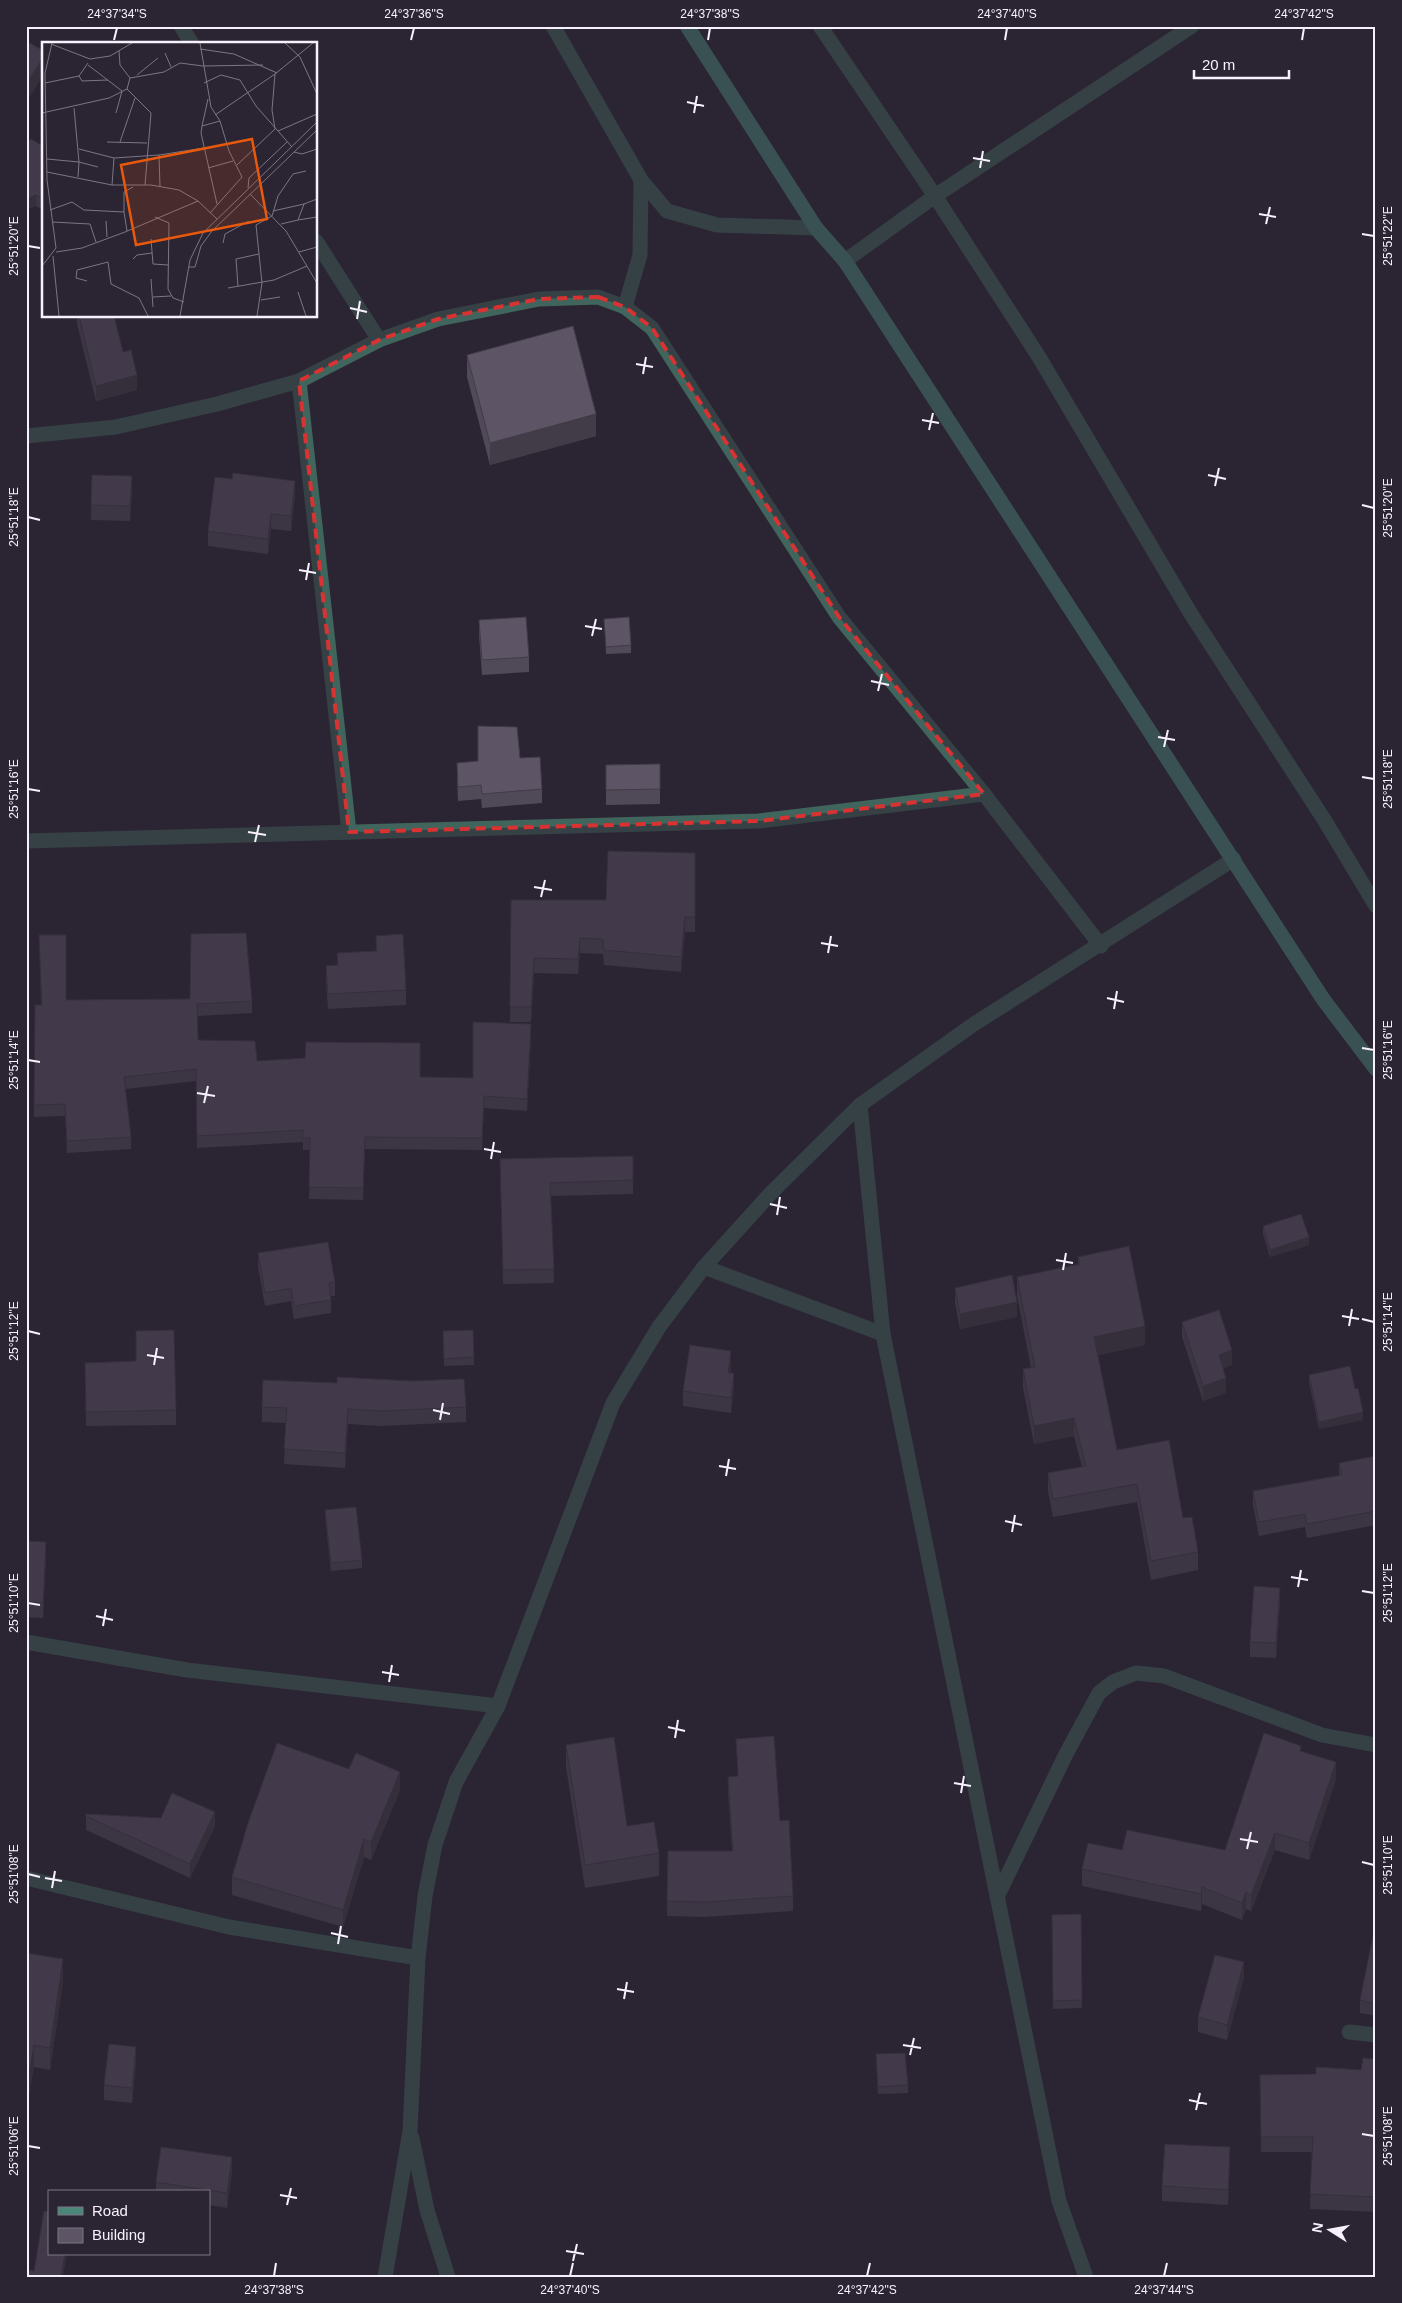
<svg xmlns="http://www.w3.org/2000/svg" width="1402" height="2303" font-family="Arial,sans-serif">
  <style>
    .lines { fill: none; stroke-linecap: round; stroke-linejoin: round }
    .street { stroke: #40655c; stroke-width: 15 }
    .secondary { stroke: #4a8779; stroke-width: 15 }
    .wall { fill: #504958 }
    .shaded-wall { fill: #413c47 }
    .building { fill: #5d5566; stroke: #413c47 }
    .marked { fill: none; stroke: #d83233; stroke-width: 4; stroke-dasharray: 10 6; stroke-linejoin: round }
    .ticks { fill: none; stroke: #f6f1fc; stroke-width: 2 }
    .inset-road { fill: none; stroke: #7c7683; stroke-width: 1 }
    .view { fill: #e8590c; fill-opacity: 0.15; stroke: #e8590c; stroke-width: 2.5 }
    .inset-edge { fill: none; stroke: #f6f1fc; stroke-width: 2.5 }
    .neatline { fill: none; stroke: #f6f1fc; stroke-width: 2 }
    .ticks-label { font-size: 12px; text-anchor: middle; fill: #f6f1fc }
  </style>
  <rect width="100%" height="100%" fill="#2b2433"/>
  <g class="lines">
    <g class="street">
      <polyline points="181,26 192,44"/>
      <polyline points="553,26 641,180 667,211 717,225 816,228"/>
      <polyline points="820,26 935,196 1039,357 1191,614 1325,821 1376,906"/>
      <polyline points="316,241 379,340"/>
      <polyline points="845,261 935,196 1192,26"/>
      <polyline points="625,307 640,255 641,180"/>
      <polyline points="299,381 349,832"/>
      <polyline points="26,436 116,427 217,404 299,381 379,340 438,319 539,299 598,297 625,307 652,328 839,617 984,794 1101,946"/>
      <polyline points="26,841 759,821 984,794"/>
      <polyline points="860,1105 883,1334 1059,2201 1086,2277"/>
      <polyline points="704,1267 883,1334"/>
      <polyline points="26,1642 187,1670 498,1706"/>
      <polyline points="26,1878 229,1927 418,1958"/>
      <polyline points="997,1897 1066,1754 1099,1693 1113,1682 1136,1673 1164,1676 1322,1735 1376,1745"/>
      <polyline points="1349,2032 1376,2035"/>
      <polyline points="412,2138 427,2210 448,2277"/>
      <polyline points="385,2277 410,2131 418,1958 425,1896 435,1845 456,1782 498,1706 613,1403 659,1327 704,1267 771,1193 860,1105 974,1024 1234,859"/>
    </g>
    <polyline class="secondary" points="687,26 816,228 845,261 1323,999 1376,1069"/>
  </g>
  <g class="wall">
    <polygon points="44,147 44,209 43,210 36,206 26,210"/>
    <polygon points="77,316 114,316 123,352 137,390 96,401 77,324"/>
    <polygon points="467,355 596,436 490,465 467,377"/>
    <polygon points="132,491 130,521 91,520 91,505"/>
    <polygon points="295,496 291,531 271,529 268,554 208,546 208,531"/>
    <polygon points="604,619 631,645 631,653 606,654"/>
    <polygon points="479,620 529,657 529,672 482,675 479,635"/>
    <polygon points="520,758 542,789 542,803 482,808 481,799 458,801 457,777 457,763"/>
    <polygon points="660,764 660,804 606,805 606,765"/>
    <polygon points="695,853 695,932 685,932 681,972 604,965 603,954 580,953 578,974 534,973 531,1022 510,1022 511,900 606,900"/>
    <polygon points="39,935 66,1000 252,1001 252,1013 198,1016 198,1040 257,1061 420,1077 473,1078 531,1036 527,1111 484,1108 482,1150 365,1149 363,1200 309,1199 310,1150 303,1150 303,1142 197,1148 196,1081 126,1089 131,1137 131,1149 67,1153 65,1116 34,1117 35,1005 41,1005"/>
    <polygon points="376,936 406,990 406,1005 328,1009 326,981 326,966 337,965 337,953 376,951"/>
    <polygon points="633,1156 633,1194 551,1196 554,1283 503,1284 500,1173"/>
    <polygon points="1263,1226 1309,1245 1270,1257 1263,1234"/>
    <polygon points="258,1253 335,1282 335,1296 331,1296 331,1313 294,1319 291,1301 265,1306 258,1267"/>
    <polygon points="1078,1257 1145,1345 1098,1355 1117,1450 1183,1518 1198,1552 1198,1570 1151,1580 1137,1502 1053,1517 1048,1491 1048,1473 1082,1467 1074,1436 1034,1444 1023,1388 1023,1369 1031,1368 1017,1296 1017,1277 1078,1265"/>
    <polygon points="955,1288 1017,1317 960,1329 955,1303"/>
    <polygon points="1182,1322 1232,1365 1223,1368 1226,1393 1203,1401 1182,1337"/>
    <polygon points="443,1331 474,1357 474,1365 444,1366"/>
    <polygon points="85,1363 176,1410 176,1425 86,1426"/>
    <polygon points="731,1366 730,1373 734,1388 731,1413 683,1406 683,1391"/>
    <polygon points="1309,1375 1363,1420 1319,1429 1309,1382"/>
    <polygon points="262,1407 466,1407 466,1422 381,1426 348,1424 345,1468 284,1464 286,1423 262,1422"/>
    <polygon points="1376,1456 1376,1525 1307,1538 1305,1527 1259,1536 1253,1505 1253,1491 1339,1475 1339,1463"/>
    <polygon points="325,1510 362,1560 362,1568 331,1571 325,1517"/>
    <polygon points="26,1541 46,1557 43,1618 26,1617"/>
    <polygon points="1280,1602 1276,1658 1250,1657 1250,1642"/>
    <polygon points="736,1739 780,1821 793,1896 793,1911 705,1917 667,1916 667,1901 732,1851 728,1792 728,1777 738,1776"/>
    <polygon points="566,1745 627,1826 659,1853 659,1876 585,1888 566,1767"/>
    <polygon points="1301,1751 1336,1779 1309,1860 1275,1850 1251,1911 1246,1909 1242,1920 1202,1904 1201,1911 1082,1886 1082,1869 1122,1850 1225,1850"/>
    <polygon points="349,1769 400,1790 371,1860 364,1857 343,1927 232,1895 232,1877"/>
    <polygon points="86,1816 161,1818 215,1826 190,1878 86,1830"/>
    <polygon points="1081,1914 1082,2008 1053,2009 1052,1915"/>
    <polygon points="1376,1921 1376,2016 1360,2013 1360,2000"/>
    <polygon points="26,1953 63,1982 50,2070 34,2067"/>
    <polygon points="1244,1977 1227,2040 1198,2032 1198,2017"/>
    <polygon points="876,2054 908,2085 908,2093 878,2094"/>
    <polygon points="1376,2059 1376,2212 1310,2209 1312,2152 1261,2152 1260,2075 1316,2074 1361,2070"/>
    <polygon points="136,2062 132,2103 104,2100 104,2085"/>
    <polygon points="1230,2162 1228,2205 1162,2201 1162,2186"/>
    <polygon points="232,2172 227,2208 209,2205 209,2192 156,2192 156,2182"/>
  </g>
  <g class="shaded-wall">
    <polygon points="44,56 44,74 26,103 26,85"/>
    <polygon points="36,195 36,206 26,210 26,199"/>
    <polygon points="44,198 44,209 43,210 43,199"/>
    <polygon points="137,375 137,390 96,401 96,386"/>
    <polygon points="596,414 596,436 490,465 490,443"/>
    <polygon points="132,476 132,491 130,521 130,506"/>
    <polygon points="295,481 295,496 291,531 291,516"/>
    <polygon points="271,514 271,529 268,554 268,539"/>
    <polygon points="685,917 685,932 681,972 681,957"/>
    <polygon points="580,938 580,953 578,974 578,959"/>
    <polygon points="534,958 534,973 531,1022 531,1007"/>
    <polygon points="531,1024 531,1036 527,1111 527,1099"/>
    <polygon points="1309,1237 1309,1245 1270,1257 1270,1250"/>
    <polygon points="1017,1302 1017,1317 960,1329 960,1314"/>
    <polygon points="1145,1326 1145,1345 1094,1355 1094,1337"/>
    <polygon points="1232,1350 1232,1365 1219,1370 1219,1355"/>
    <polygon points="731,1351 731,1366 728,1388 728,1373"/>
    <polygon points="734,1373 734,1388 731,1413 731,1398"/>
    <polygon points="1226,1378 1226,1393 1203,1401 1203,1386"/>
    <polygon points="348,1409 348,1424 345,1468 345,1453"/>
    <polygon points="1363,1412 1363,1420 1319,1429 1319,1422"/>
    <polygon points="1074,1418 1074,1436 1034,1444 1034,1426"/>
    <polygon points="46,1542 46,1557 43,1618 43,1603"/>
    <polygon points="1280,1588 1280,1602 1276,1658 1276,1643"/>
    <polygon points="1336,1762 1336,1779 1309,1860 1309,1843"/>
    <polygon points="400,1772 400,1790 371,1860 371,1842"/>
    <polygon points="215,1812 215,1826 190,1878 190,1864"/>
    <polygon points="1275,1833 1275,1850 1251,1911 1251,1895"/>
    <polygon points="364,1839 364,1857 343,1927 343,1910"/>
    <polygon points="1202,1887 1202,1904 1201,1911 1201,1894"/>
    <polygon points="1246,1892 1246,1909 1242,1920 1242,1903"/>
    <polygon points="63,1959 63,1982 50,2070 50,2048"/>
    <polygon points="1244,1962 1244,1977 1227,2040 1227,2025"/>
    <polygon points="34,2045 34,2067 26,2113 26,2091"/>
    <polygon points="136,2047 136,2062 132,2103 132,2088"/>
    <polygon points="1230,2147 1230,2162 1228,2205 1228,2190"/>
    <polygon points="232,2157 232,2172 227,2208 227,2193"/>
    <polygon points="65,2254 67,2254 63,2277 61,2277"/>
  </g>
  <g class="building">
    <polygon points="26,41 44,51 44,56 26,85"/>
    <polygon points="31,139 44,147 44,198 43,199 36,195 26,199 26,144"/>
    <polygon points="79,316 114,316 123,352 131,350 137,375 96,386"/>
    <polygon points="573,326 596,414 490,443 467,355"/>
    <polygon points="233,473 295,481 291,516 271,514 268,539 208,531 215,477 232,479"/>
    <polygon points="92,475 132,476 130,506 91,505"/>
    <polygon points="526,617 529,657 482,660 479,620"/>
    <polygon points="629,617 631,645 606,647 604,619"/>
    <polygon points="478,726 517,727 520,758 540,757 542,789 482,794 481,785 458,787 457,763 478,761"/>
    <polygon points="660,764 660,789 606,790 606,765"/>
    <polygon points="608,851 695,853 695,917 685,917 681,957 604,950 603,939 580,938 578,959 534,958 531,1007 510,1007 511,900 606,900"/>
    <polygon points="246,933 252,1001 197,1004 198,1040 255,1041 257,1061 305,1058 306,1042 420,1043 420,1077 473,1078 473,1022 531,1024 527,1099 484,1096 482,1138 365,1137 363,1188 309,1187 310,1138 303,1138 303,1130 197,1136 196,1069 124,1077 131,1137 67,1141 65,1104 34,1105 35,1005 42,1005 39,935 66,935 66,1000 190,999 191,934"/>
    <polygon points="403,934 406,990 328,994 326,966 338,965 337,953 377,951 376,936"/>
    <polygon points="633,1156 633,1180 550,1183 554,1269 503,1270 500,1159"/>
    <polygon points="1301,1214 1309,1237 1270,1250 1263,1226"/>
    <polygon points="328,1242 335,1282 329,1283 331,1300 294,1306 291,1288 265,1293 258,1253"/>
    <polygon points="1129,1246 1145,1326 1094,1337 1117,1450 1169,1440 1183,1518 1192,1517 1198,1552 1151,1561 1137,1484 1053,1499 1048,1473 1086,1466 1074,1418 1034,1426 1023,1369 1035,1367 1017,1277 1080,1264 1078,1257"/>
    <polygon points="1012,1275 1017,1302 960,1314 955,1288"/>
    <polygon points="1219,1310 1232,1350 1219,1355 1226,1378 1203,1386 1182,1322"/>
    <polygon points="174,1330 176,1410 86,1412 85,1363 136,1361 136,1331"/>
    <polygon points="473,1330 474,1357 444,1359 443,1331"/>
    <polygon points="690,1345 731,1351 728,1373 734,1373 731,1398 683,1391"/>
    <polygon points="1350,1366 1355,1389 1358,1388 1363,1412 1319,1422 1309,1375"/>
    <polygon points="337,1377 411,1381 464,1379 466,1407 381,1411 348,1409 345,1453 284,1449 287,1408 262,1407 263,1380 337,1383"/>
    <polygon points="1376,1456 1376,1511 1307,1524 1305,1514 1259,1522 1253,1491 1342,1475 1339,1463"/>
    <polygon points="356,1507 362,1560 331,1563 325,1510"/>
    <polygon points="26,1541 46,1542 43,1603 26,1602"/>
    <polygon points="1254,1586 1280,1588 1276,1643 1250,1642"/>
    <polygon points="1264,1733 1301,1746 1300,1751 1336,1762 1309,1843 1275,1833 1251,1895 1246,1892 1242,1903 1202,1887 1201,1894 1082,1869 1088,1843 1122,1850 1127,1830 1225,1850"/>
    <polygon points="774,1736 780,1821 789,1820 793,1896 705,1902 667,1901 668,1851 733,1851 728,1777 738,1776 736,1739"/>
    <polygon points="614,1737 627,1826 654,1822 659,1853 585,1865 566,1745"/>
    <polygon points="277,1743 349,1769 356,1753 400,1772 371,1842 364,1839 343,1910 232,1877 248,1823"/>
    <polygon points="172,1793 215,1812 190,1864 86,1816 86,1814 161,1818"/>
    <polygon points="1081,1914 1082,2000 1053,2001 1052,1915"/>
    <polygon points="1376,1921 1376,2004 1360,2000"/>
    <polygon points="26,1953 63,1959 50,2048 34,2045 26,2091"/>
    <polygon points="1215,1955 1244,1962 1227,2025 1198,2017"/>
    <polygon points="109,2044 136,2047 132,2088 104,2085"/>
    <polygon points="905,2053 908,2085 878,2087 876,2054"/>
    <polygon points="1363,2058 1376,2059 1376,2197 1310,2194 1313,2137 1261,2137 1260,2075 1316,2074 1316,2067 1361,2070"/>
    <polygon points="1165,2144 1230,2147 1228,2190 1162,2186"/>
    <polygon points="161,2147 232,2157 227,2193 156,2182"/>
    <polygon points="44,2211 49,2212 49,2254 65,2254 61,2277 26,2277 26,2270 34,2271"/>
  </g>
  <path d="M0 0H1402V2303H0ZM598,297L625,307L652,328L839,617L984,794L759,821L349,832L299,381L379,340L438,319L539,299Z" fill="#2b2433" fill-opacity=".55" fill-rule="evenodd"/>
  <path class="marked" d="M598,297L625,307L652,328L839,617L984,794L759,821L349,832L299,381L379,340L438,319L539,299Z"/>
  <path class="ticks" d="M114,40L117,28M411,40L414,28M708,40L710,28M1005,40L1007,28M1302,40L1304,28M687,102L704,106M694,113L697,96M973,158L990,161M980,168L983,151M1259,214L1276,217M1266,224L1270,207M1362,234L1374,236M28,246L40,248M350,308L367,312M357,319L360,301M636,364L653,367M643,374L646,357M922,420L939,423M929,430L933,413M1208,475L1226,479M1215,486L1219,468M1362,505L1374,508M28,517L40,520M299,570L316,573M306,580L309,563M585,626L602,629M592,636L596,619M871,681L889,685M878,691L882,674M1158,737L1175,740M1164,747L1168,730M1362,777L1374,779M28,789L40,791M248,832L266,835M255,842L259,825M534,887L552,890M541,897L545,880M821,943L838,946M828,953L831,936M1107,998L1124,1002M1114,1009L1117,991M1362,1048L1374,1050M28,1060L40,1062M197,1093L215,1096M204,1103L208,1086M484,1149L501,1152M491,1159L494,1142M770,1204L787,1208M777,1215L780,1197M1056,1260L1073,1263M1063,1270L1066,1253M1342,1316L1359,1319M1362,1319L1374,1322M1349,1326L1352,1309M28,1331L40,1334M147,1355L164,1358M154,1365L157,1348M433,1410L450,1414M440,1420L443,1403M719,1466L736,1469M726,1476L729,1459M1005,1521L1022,1525M1012,1532L1015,1515M1291,1577L1308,1580M1298,1587L1301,1570M1362,1591L1374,1593M28,1603L40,1605M96,1616L113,1620M103,1626L106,1609M382,1672L399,1675M389,1682L392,1665M668,1727L685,1731M675,1738L678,1720M954,1783L971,1786M961,1793L964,1776M1240,1839L1258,1842M1247,1849L1251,1832M1362,1862L1374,1865M28,1874L40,1877M45,1878L62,1881M52,1888L55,1871M331,1933L348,1937M338,1944L341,1926M617,1989L634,1992M624,1999L627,1982M903,2045L921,2048M910,2055L914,2038M1189,2100L1207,2104M1196,2110L1200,2093M1362,2134L1374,2136M28,2146L40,2148M280,2195L297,2198M287,2205L291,2188M566,2251L584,2254M573,2261L577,2244M274,2276L276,2263M570,2276L573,2263M867,2276L870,2263M1164,2276L1167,2263"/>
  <g transform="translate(42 42)">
    <rect width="275" height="275" fill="#2b2433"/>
    <path class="inset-road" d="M158,1L169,65L178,79L187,109L200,135L168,171M243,1L258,15L275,52M9,2L48,17L68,14L90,1M158,7L192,12L235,31M77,9L78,23L88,36M123,11L129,25M46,23L80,49L74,71M95,33L116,16M37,34L40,39L66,38M88,36L122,30L138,21L161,24L221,23M3,41L37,34L46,21M162,41L179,33L198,38L214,64L250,105M85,47L109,71L103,143M0,71L67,56L85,47L88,36M173,73L233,32L271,1M160,84L166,57M236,89L275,72M65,100L105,101M78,100L93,56M37,107L72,116L70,143M252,110L260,112L275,107M117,113L162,106M72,116L117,113L118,145M5,117L37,120L32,66M195,123L233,87L230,68L233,32M166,126L191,119M5,130L70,143H109L137,148L156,159L175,177M36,135L37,120L56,125M206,146L207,136L245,100M208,152L244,189L275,241M175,162L159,91L160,84L178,79M8,168L30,160L42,168L82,170L85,189M231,169L262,162M82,170V150L91,145M113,175L127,181L126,247L131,256L142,260M256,178L275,175M64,179L65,195M10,180L48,182L54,200M239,182L256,178L262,162L275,157M109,197L111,222L126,223M181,201L183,192L205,180L217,179M14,210L40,206L83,190L156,159M257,210L275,205M11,214L17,274M91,217L95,213L110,211M0,224L14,206L5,138L3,31L10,1M147,225H153L159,204L170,189L275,88M109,237L111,265M45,239L34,236L35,228L66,220L69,242L97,256L106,274M196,244L194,217L217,212M186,246L232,238L265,224M256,250L264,274M111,255L129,254M219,258L238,255M138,274L148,218L161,191L275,80M215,274L220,241L214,183L230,174L236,154L251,132L264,129"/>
    <path class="view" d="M210,97L225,177L94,203L79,123Z"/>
    <rect width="275" height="275" class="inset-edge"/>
  </g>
  <rect width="1402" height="2303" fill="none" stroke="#2b2433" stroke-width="55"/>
  <rect x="48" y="2190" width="162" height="65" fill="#2b2433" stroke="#7c7683"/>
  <rect x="58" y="2207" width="25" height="8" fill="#4a8779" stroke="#7c7683"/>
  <text x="92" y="2216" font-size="15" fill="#f6f1fc">Road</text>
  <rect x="58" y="2228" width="25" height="15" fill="#5d5566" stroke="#7c7683"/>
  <text x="92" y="2240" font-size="15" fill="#f6f1fc">Building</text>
  <g transform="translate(1330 2230) rotate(281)" stroke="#2b2433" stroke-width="4" paint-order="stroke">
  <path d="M0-4L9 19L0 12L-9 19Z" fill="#f6f1fc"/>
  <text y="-8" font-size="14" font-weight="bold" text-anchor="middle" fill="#f6f1fc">N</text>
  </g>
  <path d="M1194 70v8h95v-8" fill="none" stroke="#f6f1fc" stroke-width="2.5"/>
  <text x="1202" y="70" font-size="15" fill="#f6f1fc" stroke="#2b2433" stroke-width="4" paint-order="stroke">20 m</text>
  <rect x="28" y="28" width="1346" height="2248" class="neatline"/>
  <g class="ticks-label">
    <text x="117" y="18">24°37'34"S</text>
    <text x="414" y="18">24°37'36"S</text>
    <text x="710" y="18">24°37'38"S</text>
    <text x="1007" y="18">24°37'40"S</text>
    <text x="1304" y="18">24°37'42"S</text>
    <text transform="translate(1388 236) rotate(-90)" y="4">25°51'22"E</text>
    <text transform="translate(14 246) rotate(-90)" y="4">25°51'20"E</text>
    <text transform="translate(1388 508) rotate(-90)" y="4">25°51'20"E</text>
    <text transform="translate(14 517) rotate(-90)" y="4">25°51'18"E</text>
    <text transform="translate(1388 779) rotate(-90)" y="4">25°51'18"E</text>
    <text transform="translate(14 789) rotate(-90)" y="4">25°51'16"E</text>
    <text transform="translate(1388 1050) rotate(-90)" y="4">25°51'16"E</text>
    <text transform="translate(14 1060) rotate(-90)" y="4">25°51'14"E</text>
    <text transform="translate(1388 1322) rotate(-90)" y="4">25°51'14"E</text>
    <text transform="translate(14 1331) rotate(-90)" y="4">25°51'12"E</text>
    <text transform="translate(1388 1593) rotate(-90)" y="4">25°51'12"E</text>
    <text transform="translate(14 1603) rotate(-90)" y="4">25°51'10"E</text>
    <text transform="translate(1388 1865) rotate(-90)" y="4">25°51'10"E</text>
    <text transform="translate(14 1874) rotate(-90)" y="4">25°51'08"E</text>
    <text transform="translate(1388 2136) rotate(-90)" y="4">25°51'08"E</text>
    <text transform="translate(14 2146) rotate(-90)" y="4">25°51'06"E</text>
    <text x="274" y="2294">24°37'38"S</text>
    <text x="570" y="2294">24°37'40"S</text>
    <text x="867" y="2294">24°37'42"S</text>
    <text x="1164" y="2294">24°37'44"S</text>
  </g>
</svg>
